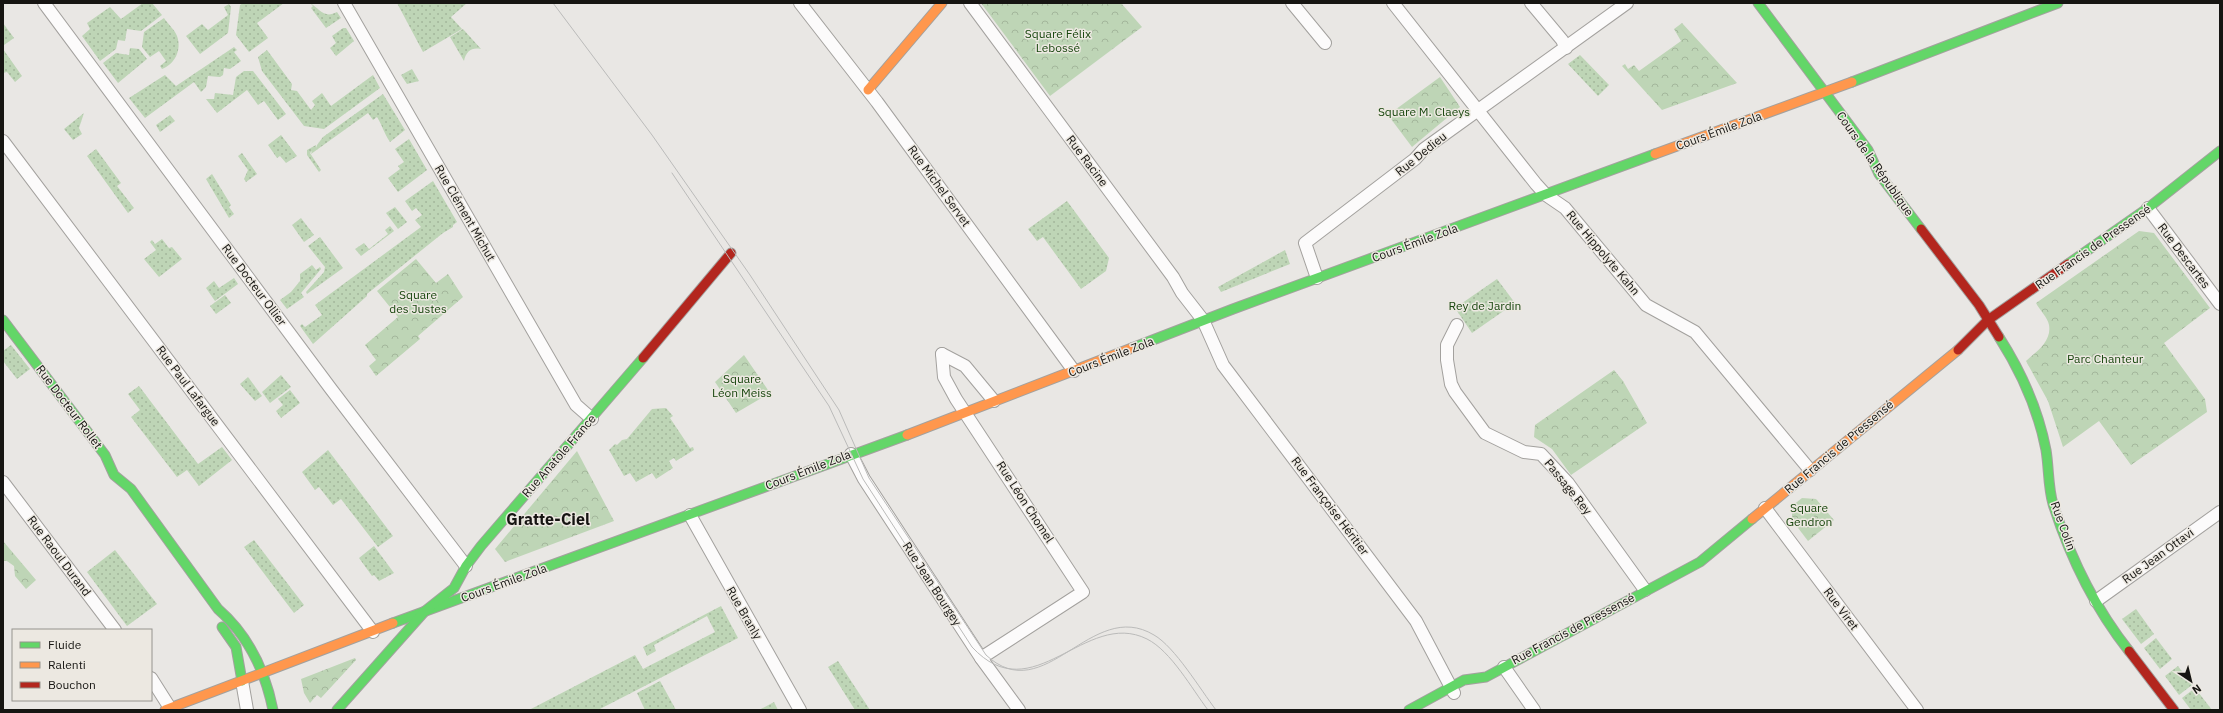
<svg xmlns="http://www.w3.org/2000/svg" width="2223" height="713" font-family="'IBM Plex Sans',sans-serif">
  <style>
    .grass { fill: url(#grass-dots) }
    .forest { fill: url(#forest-crowns) }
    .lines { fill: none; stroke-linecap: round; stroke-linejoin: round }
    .street-casing { stroke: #a3a19e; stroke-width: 14 }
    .fast-casing { stroke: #a3a19e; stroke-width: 11 }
    .slow-casing { stroke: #a3a19e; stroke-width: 11 }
    .jam-casing { stroke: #a3a19e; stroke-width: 11 }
    .street { stroke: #fcfbfb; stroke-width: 12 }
    .fast { stroke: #63d668; stroke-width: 9 }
    .slow { stroke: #ff974d; stroke-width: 9 }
    .jam { stroke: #b3261e; stroke-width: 9 }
    .tram { stroke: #bbbbba; stroke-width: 1 }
    .labels { text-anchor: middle; stroke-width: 3; stroke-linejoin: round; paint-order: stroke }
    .park-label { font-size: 12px; fill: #18460e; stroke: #ece8e1 }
    .street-label { font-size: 12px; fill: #161512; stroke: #ece8e1 }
    .district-label { font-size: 16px; font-weight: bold; fill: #161512; stroke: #ece8e1 }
  </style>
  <defs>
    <pattern id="grass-dots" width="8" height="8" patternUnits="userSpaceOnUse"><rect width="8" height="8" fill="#bed5b6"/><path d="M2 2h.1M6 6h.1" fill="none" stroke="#a3b69b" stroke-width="1.8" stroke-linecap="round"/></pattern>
    <pattern id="forest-crowns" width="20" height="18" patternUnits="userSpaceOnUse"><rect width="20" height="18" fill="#bed5b6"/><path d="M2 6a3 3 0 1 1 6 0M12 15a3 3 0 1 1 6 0" fill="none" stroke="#a3b69b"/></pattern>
  </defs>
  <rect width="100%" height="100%" fill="#e9e7e4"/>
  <g class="grass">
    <polygon points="143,3 152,3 162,15 141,31 127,29 125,41 118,40 116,49 100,61 82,36 90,29 87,23 110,7 121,19"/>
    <polygon points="243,3 284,3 257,23 268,38 249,52 236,35 240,5"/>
    <path d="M310,3C320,9 324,19 337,12L341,18L326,28L311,8L313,6Z"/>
    <polygon points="397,3 467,3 451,17 462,29 423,52"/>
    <polygon points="229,4 231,7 228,33 200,54 186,36 202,24 208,30 228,15 224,7"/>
    <path d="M164,18C167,23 175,30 177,36C182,50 175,64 162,69L160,66L166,61L159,51L150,57L142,47L144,32Z"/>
    <polygon points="3,23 14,38 4,45 3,44"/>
    <polygon points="343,28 346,28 354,41 336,56 330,48 336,43 332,36"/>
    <path d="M463,29L481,49C472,47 466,51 464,61L450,37Z"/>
    <polygon points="234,47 237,50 234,52 241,61 230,69 224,68 223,75 220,77 208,76 206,87 201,92 194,82 145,118 129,98 165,75 176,86"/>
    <polygon points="130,48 139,49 147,59 118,83 103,63 116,53 129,55"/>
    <polygon points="3,49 22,76 15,82 7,72 3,73"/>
    <polygon points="267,50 292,84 291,90 297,91 311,110 315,105 312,101 322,93 331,106 373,75 380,88 324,129 304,126 262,71 258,57"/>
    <polygon points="1580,55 1609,85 1598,96 1568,64"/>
    <polygon points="412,69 419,81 407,84 401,75"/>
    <polygon points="244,71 253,71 286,114 278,120 264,101 258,105 247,90 217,113 206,99 214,99 215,93 233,95 236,77"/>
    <path d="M383,94L405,130L390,142C384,133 382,125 377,117L373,120L368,113L311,154L312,151L310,153L321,170L319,172L307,155V150L316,145L317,148V145L323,137Z"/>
    <polygon points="84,113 79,128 82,134 73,140 64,129"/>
    <polygon points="170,115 175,121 160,132 156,125"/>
    <polygon points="281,135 297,156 286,163 280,156 277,158 268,145"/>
    <polygon points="409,139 427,170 398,192 388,178 400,169 398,166 404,162 395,149"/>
    <polygon points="96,149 121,183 117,186 134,208 128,213 87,156"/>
    <polygon points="242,153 257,174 246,182 244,179 248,170 238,156"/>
    <polygon points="212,174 231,205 229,207 234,214 229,218 206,179"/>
    <polygon points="433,181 457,222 453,225 453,227 443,233 367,294 367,296 313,344 300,326 302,324 305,327 322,315 315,305 421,227 415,220 422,215 416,208 412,211 405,201"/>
    <polygon points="1067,201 1109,258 1106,271 1081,289 1043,237 1037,241 1028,229"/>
    <polygon points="395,207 407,222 398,229 386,213"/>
    <polygon points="301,218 314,235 304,242 292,225"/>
    <polygon points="390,226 394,231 361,256 355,249 364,243 369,249 388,234 385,230"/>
    <polygon points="320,237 343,268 307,294 306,292 324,272 325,267 308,246"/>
    <polygon points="162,239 169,248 172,247 182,259 159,277 144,259 156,250 150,242 152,240 155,244"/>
    <polygon points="1285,250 1290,264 1221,292 1218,287"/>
    <polygon points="312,265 316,270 320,267 321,269 301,293 304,297 287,309 280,300 291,292 300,281 300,274"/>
    <polygon points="234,278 238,284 215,301 206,288 214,281 219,288"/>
    <polygon points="1497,279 1515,303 1472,333 1455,308"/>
    <polygon points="225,295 231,303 216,314 210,306"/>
    <polygon points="11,345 30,369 17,379 3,361 3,351"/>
    <polygon points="281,375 291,387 270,403 262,392"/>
    <polygon points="248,377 262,396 255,401 240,384"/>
    <polygon points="139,386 198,464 222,447 232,460 199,486 187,470 177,477 131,417 140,410 128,394"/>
    <polygon points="290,390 300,403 281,418 276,411 283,405 278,399"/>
    <polygon points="666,408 673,416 670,418 690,448 693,447 694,450 676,461 674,458 669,461 673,468 656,479 652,473 636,482 630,473 624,476 609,450 615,444 617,445 622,440 627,439 652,409"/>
    <polygon points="328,450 393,536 378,547 341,499 333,505 319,487 315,490 302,472"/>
    <polygon points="254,540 304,605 294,613 244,547"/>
    <polygon points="374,546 394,573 379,581 374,575 372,576 359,558"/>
    <polygon points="115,550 157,604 127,626 87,572"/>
    <polygon points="721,606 738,638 598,710 529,710 635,655 643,669 715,632 707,616 654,645 656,651 647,656 643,647"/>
    <polygon points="2136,609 2154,634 2141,644 2122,619"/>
    <polygon points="2156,638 2172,659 2160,669 2144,648"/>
    <polygon points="838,661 870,710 855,710 828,667"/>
    <polygon points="2178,666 2192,685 2179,695 2165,676"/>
    <polygon points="660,681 676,710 645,710 637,693"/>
    <polygon points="2195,688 2212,710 2191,710 2182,698"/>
    <polygon points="774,702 778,710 759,710"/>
  </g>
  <g class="forest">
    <polygon points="981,3 1121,3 1142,27 1050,96"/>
    <polygon points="1682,23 1737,83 1662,110 1622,66 1625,64 1628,69 1634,65 1639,71 1681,41 1674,29"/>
    <polygon points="1440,77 1460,107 1412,147 1388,115"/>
    <path d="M2139,231L2154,233L2210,308L2164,343L2205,399L2207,412L2131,465L2099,421L2063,447L2048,401L2026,361C2036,352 2052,341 2049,325C2048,318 2039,309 2036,303Z"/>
    <polygon points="416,259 436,283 448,274 463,297 418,336 420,339 376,376 369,366 376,360 365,345 398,317 377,291"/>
    <polygon points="744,355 770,393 736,413 715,382"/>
    <polygon points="1614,370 1623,381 1647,423 1571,475 1552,449 1534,437 1535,425"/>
    <polygon points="577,451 614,521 505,562 495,549"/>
    <polygon points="1802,498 1816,499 1834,520 1808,541 1792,520 1792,506"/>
    <polygon points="3,541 36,580 26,589 15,576 14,566 7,561 3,561"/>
    <polygon points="355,658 356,660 321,698 317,695 310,703 304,693 301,679"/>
  </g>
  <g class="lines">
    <g class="street-casing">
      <g id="street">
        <polyline points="44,3 331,389 466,566"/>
        <polyline points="344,3 576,405 592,419"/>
        <polyline points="800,3 877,102 1074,371"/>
        <polyline points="970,3 1173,277 1182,293 1203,320 1223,365 1416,621 1454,693"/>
        <polyline points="1292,3 1325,43"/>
        <polyline points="1393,3 1536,184 1546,195 1565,208 1646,305 1695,332 1810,470"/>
        <polyline points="1531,3 1562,40 1566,48"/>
        <polyline points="3,141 373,632"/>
        <polyline points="2148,208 2220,304"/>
        <polyline points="1317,278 1305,243 1415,159 1424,149 1627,3"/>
        <polyline points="1457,325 1447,345 1447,360 1451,384 1455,392 1485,433 1524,452 1541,454 1568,483 1645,590"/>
        <polyline points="942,354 944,377 956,399 1083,592 981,658"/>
        <polyline points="942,354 965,366 994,401"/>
        <polyline points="851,454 864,479 981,658 1019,710"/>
        <polyline points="3,482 115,630"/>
        <polyline points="1765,508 1917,710"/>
        <polyline points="690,515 800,710"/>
        <polyline points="2096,601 2220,512"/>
        <polyline points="1504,667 1534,710"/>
        <polyline points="151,678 170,708"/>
        <polyline points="242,681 247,710"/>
      </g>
    </g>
    <g class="fast-casing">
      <g id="fast">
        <polyline points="1758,3 1868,150 1879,174 1921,229"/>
        <polyline points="1852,82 2058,3"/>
        <polyline points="2068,264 2148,208 2220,151"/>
        <path d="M3,320L105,455L114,475L131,489L218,609C249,636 265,670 273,710"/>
        <path d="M1999,337C2022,373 2038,408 2046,450C2049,468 2048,487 2053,504C2070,557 2095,608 2129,651"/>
        <polyline points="1132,348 1233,309 1655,154"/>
        <polyline points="393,623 907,435"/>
        <polyline points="222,627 236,647 242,681"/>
        <polyline points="337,710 425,611 454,588 466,566 481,546 643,358"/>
        <polyline points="1409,710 1464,680 1486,677 1700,562 1752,519"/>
      </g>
    </g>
    <g class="slow-casing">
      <g id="slow">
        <polyline points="868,90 942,3"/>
        <polyline points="1655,154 1852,82"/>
        <polyline points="907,435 1132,348"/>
        <polyline points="1752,519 1958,350"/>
        <polyline points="165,710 393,623"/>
      </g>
    </g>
    <g class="jam-casing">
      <g id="jam">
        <polyline points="1921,229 1979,305 1999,337"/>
        <polyline points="1958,350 1988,320 2068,264"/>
        <polyline points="643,358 731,253"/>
        <polyline points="2129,651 2174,710"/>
      </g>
    </g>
    <use href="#street" class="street"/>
    <use href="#fast" class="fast"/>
    <use href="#slow" class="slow"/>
    <use href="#jam" class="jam"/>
    <g class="tram">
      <path d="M553,3L652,135L750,275L839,410L869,478L986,655C1045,710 1091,597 1154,635C1175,647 1200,689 1216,710"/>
      <path d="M672,173L829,406L863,479L972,647C1033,713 1085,608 1147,639C1171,651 1192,689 1208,710"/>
    </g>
  </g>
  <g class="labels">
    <g class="park-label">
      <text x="1058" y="38">Square Félix<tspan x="1058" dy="14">Lebossé</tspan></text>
      <text x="1424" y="116">Square M. Claeys</text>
      <text x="418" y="299">Square<tspan x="418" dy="14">des Justes</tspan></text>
      <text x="1485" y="310">Rey de Jardin</text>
      <text x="2105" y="363">Parc Chanteur</text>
      <text x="742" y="383">Square<tspan x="742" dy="14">Léon Meiss</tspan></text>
      <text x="1809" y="512">Square<tspan x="1809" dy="14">Gendron</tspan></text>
    </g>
    <g class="street-label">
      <text transform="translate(1719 131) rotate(-20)" y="4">Cours Émile Zola</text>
      <text transform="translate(1421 154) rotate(-39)" y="4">Rue Dedieu</text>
      <text transform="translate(1087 161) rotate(53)" y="4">Rue Racine</text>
      <text transform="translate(1875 164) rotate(55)" y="4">Cours de la République</text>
      <text transform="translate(939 186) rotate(54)" y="4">Rue Michel Servet</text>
      <text transform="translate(465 213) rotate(60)" y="4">Rue Clément Michut</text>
      <text transform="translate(1415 243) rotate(-20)" y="4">Cours Émile Zola</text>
      <text transform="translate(2093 247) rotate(-35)" y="4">Rue Francis de Pressensé</text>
      <text transform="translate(1603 253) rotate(50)" y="4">Rue Hippolyte Kahn</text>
      <text transform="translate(2184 256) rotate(53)" y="4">Rue Descartes</text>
      <text transform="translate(254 285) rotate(53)" y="4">Rue Docteur Ollier</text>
      <text transform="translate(1111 357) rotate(-21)" y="4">Cours Émile Zola</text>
      <text transform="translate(188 386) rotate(53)" y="4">Rue Paul Lafargue</text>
      <text transform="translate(69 407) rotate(53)" y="4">Rue Docteur Rollet</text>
      <text transform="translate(1839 447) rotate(-40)" y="4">Rue Francis de Pressensé</text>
      <text transform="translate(559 456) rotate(-49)" y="4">Rue Anatole France</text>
      <text transform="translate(808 470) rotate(-21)" y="4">Cours Émile Zola</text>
      <text transform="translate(1568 487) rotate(51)" y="4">Passage Rey</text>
      <text transform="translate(1025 502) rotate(57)" y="4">Rue Léon Chomel</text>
      <text transform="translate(1330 506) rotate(53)" y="4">Rue Françoise Héritier</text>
      <text transform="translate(2063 526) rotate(70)" y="4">Rue Colin</text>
      <text transform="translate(59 556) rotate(53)" y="4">Rue Raoul Durand</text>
      <text transform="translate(2158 556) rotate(-36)" y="4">Rue Jean Ottavi</text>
      <text transform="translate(504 583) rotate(-20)" y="4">Cours Émile Zola</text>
      <text transform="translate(932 584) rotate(57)" y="4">Rue Jean Bourgey</text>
      <text transform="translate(1841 609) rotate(53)" y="4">Rue Viret</text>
      <text transform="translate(744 613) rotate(60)" y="4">Rue Branly</text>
      <text transform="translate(1573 629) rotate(-28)" y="4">Rue Francis de Pressensé</text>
    </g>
    <g class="district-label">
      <text x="548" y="525">Gratte-Ciel</text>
    </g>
  </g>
  <rect width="2223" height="713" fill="none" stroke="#161512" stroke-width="8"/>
  <rect x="12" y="629" width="140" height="72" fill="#ece8e1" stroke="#96948e"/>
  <rect x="20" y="642" width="20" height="6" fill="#63d668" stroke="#96948e"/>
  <text x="48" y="649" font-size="12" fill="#161512">Fluide</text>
  <rect x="20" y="662" width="20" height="6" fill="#ff974d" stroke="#96948e"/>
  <text x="48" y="669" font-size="12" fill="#161512">Ralenti</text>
  <rect x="20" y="682" width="20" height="6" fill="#b3261e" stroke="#96948e"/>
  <text x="48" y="689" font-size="12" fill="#161512">Bouchon</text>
  <g transform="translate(2191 681) rotate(145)" stroke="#ece8e1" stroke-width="3" paint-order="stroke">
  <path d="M0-3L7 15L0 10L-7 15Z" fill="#161512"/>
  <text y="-6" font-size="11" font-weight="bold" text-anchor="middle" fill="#161512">N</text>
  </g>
</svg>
